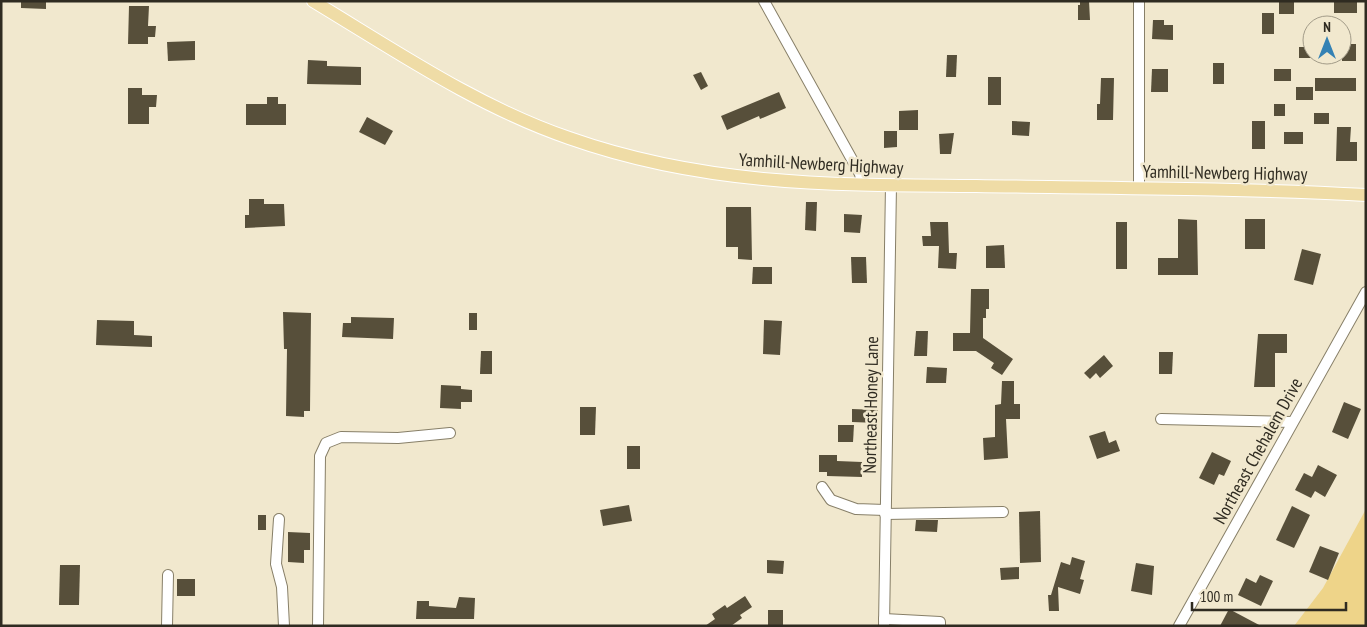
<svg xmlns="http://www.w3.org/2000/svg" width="1367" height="627" font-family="'PT Sans Narrow',sans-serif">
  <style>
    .green { fill: #eed489 }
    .building { fill: #574f3a }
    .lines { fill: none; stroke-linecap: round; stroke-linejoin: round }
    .minor-casing { stroke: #877f68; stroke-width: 12 }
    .major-casing { stroke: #fff; stroke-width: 14 }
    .minor { stroke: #fff; stroke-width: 10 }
    .major { stroke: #efdca6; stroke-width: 12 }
    .labels { text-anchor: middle; stroke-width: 5; stroke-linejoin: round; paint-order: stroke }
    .street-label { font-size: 18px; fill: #2f2b21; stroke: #f1e8ce }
  </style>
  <rect width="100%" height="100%" fill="#f1e8ce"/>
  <polygon class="green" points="1366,509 1366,626 1294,626 1323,588"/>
  <g class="building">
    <polygon points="21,1 46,1 46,9 21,8"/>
    <polygon points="1080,1 1089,1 1090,20 1078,20 1078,5 1080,5"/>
    <rect x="1279" y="1" width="15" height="13"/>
    <rect x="1334" y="1" width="23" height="12"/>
    <polygon points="129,6 149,6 148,26 156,26 155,37 148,37 148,44 128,44"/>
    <rect x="1262" y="13" width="12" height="21"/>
    <polygon points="1153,20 1164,20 1164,25 1173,25 1173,40 1152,39"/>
    <polygon points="195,41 195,60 168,61 167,42"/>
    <polygon points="1348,44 1356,44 1356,61 1342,61 1342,48 1348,48"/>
    <rect x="1299" y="47" width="13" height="11"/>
    <polygon points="947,55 957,55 956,77 946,77"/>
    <polygon points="308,60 327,61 327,66 361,67 361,85 307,84"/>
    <rect x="1213" y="63" width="11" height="21"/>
    <polygon points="1152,69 1168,69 1168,92 1151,92"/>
    <rect x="1274" y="69" width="17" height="12"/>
    <polygon points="701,72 708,86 701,90 693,75"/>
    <rect x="988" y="77" width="13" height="28"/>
    <polygon points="1101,78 1114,78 1113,120 1097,120 1097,104 1100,104"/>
    <rect x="1315" y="78" width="41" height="13"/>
    <rect x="1296" y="87" width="17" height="13"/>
    <polygon points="128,88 142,88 142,95 157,95 156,107 149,107 149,124 128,124"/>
    <polygon points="779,92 786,108 760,119 759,116 727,130 721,116"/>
    <polygon points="267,97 278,97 278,104 286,104 286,125 246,125 246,104 267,104"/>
    <rect x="1274" y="104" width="11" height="12"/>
    <polygon points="918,110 918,130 899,130 899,111"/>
    <rect x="1314" y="113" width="15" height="11"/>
    <polygon points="367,117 393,131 385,145 359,132"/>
    <polygon points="1012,121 1030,122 1029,136 1012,135"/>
    <rect x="1252" y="121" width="13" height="28"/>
    <polygon points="1337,127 1351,127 1350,142 1357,142 1357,161 1336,161"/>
    <polygon points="884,131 897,131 897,147 884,148"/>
    <rect x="1284" y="132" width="19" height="12"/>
    <polygon points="954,133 951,154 940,154 939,134"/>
    <polygon points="249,199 264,199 264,204 284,204 285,226 245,228 245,215 249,215"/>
    <polygon points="806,202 817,202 816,231 805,230"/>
    <polygon points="726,207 751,207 752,260 738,259 738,247 726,247"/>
    <polygon points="844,214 862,215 860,233 844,232"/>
    <polygon points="1178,219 1197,220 1198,275 1158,275 1158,258 1178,258"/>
    <rect x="1245" y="219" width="20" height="30"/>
    <polygon points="930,222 948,222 949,253 957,253 956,269 938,268 939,246 923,246 922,236 931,236"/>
    <rect x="1116" y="222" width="11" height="47"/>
    <polygon points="1004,245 1005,268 986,268 986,246"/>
    <polygon points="1302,249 1321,254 1313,285 1294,280"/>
    <polygon points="851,257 866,257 867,283 852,283"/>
    <polygon points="753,267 772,267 772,284 752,284"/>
    <polygon points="971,289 989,289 989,309 986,309 986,318 983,318 983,338 1013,359 1002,375 991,368 994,363 976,351 953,351 953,333 970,333"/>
    <polygon points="283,312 311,313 310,411 304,411 304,417 286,416 287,349 284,349"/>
    <rect x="469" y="313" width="8" height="17"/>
    <polygon points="351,317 394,318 393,339 342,337 343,323 351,323"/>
    <polygon points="97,320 134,321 134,335 152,336 152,347 96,345"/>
    <polygon points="764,320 782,321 780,355 763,354"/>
    <polygon points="916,331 928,331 927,356 914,356"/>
    <polygon points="1258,334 1287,334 1287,353 1275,353 1275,387 1254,387"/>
    <polygon points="481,351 492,351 492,374 480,374"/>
    <polygon points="1159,352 1173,352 1172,374 1159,374"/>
    <polygon points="1104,355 1113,366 1100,378 1096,373 1090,379 1084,373"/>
    <polygon points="927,367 947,368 946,383 926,383"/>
    <polygon points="1002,381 1014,381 1014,404 1020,404 1020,419 1006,419 1008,458 984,460 983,438 995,437 995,405 1001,404"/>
    <polygon points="441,385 461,386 461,389 472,390 472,402 461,402 461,409 440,408"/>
    <polygon points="1344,402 1361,409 1348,439 1332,432"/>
    <polygon points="580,407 596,407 595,435 580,435"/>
    <polygon points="852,409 878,410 878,423 852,422"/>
    <polygon points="838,425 854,425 853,442 838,442"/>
    <polygon points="1105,431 1109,443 1116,440 1120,451 1097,459 1089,436"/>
    <rect x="627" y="446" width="13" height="23"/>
    <polygon points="1212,452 1231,461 1224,476 1219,474 1214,485 1199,478"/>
    <polygon points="819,455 837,455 837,461 862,462 862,477 827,476 827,472 819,472"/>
    <polygon points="1318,465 1337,475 1325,497 1315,491 1311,498 1295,490 1304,473 1312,477"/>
    <polygon points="629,505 632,521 603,526 600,510"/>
    <polygon points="1292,506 1310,515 1294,548 1276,540"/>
    <polygon points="1040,511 1041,562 1020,563 1019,512"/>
    <rect x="258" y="515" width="8" height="15"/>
    <polygon points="916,520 938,520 937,532 915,531"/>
    <polygon points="288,532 310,533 310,550 304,550 304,563 288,562"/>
    <polygon points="1320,546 1339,553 1328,580 1309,572"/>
    <polygon points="1072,557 1085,561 1080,579 1084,580 1080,594 1058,587 1059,611 1049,611 1048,595 1051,595 1061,562 1070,565"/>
    <polygon points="767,560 784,561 783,574 767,573"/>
    <polygon points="1136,563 1154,566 1152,595 1131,591"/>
    <polygon points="60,565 80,565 79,605 59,605"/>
    <polygon points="1019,567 1019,579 1001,580 1000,568"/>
    <polygon points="1260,575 1273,581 1261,606 1238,595 1246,578 1256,583"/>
    <rect x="177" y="579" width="18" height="17"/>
    <polygon points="745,596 752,607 740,615 742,618 731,626 705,626 715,619 712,614 725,605 727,608"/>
    <polygon points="459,597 475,598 474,619 416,619 417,601 429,601 429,606 456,608"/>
    <polygon points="1229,609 1261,626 1220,626"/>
    <rect x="768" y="610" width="15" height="16"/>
  </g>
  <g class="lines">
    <g class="minor-casing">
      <g id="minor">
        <polyline points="764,1 860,174 862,184"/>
        <polyline points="1139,188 1139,1"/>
        <polyline points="1161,419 1292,422"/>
        <polyline points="822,487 831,500 856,509 885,510"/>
        <polyline points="885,514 1003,512"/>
        <polyline points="279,519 276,564 282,587 284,626"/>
        <polyline points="884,619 940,622 940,626"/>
        <polyline points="167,626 168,575"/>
        <polyline points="318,626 320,456 326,443 341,437 398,438 450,433"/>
        <polyline points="884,626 891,185"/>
        <polyline points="1179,626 1366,292"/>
      </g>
    </g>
    <g class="major-casing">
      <path id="major" d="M313,1C396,51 478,107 569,138C705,186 835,185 976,186C1106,188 1236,188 1366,195"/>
    </g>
    <use href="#minor" class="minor"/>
    <use href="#major" class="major"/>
  </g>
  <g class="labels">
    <g class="street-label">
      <text transform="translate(821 164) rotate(3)" y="6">Yamhill-Newberg Highway</text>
      <text transform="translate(1225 173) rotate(1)" y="6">Yamhill-Newberg Highway</text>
      <text transform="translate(871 405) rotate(-89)" y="6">Northeast Honey Lane</text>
      <text transform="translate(1258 451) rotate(-61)" y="6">Northeast Chehalem Drive</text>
    </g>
  </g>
  <rect width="1367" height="627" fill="none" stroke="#2f2b21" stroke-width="5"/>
  <g transform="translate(1327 40)"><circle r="24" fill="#f1e8ce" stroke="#a39c89"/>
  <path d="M0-4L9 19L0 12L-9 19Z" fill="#3582b4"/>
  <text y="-8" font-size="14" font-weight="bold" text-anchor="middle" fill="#2f2b21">N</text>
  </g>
  <path d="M1192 602v8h154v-8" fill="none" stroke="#2f2b21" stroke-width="2.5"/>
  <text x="1200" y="602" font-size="15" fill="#2f2b21" stroke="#f1e8ce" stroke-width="4" paint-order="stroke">100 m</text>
</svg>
